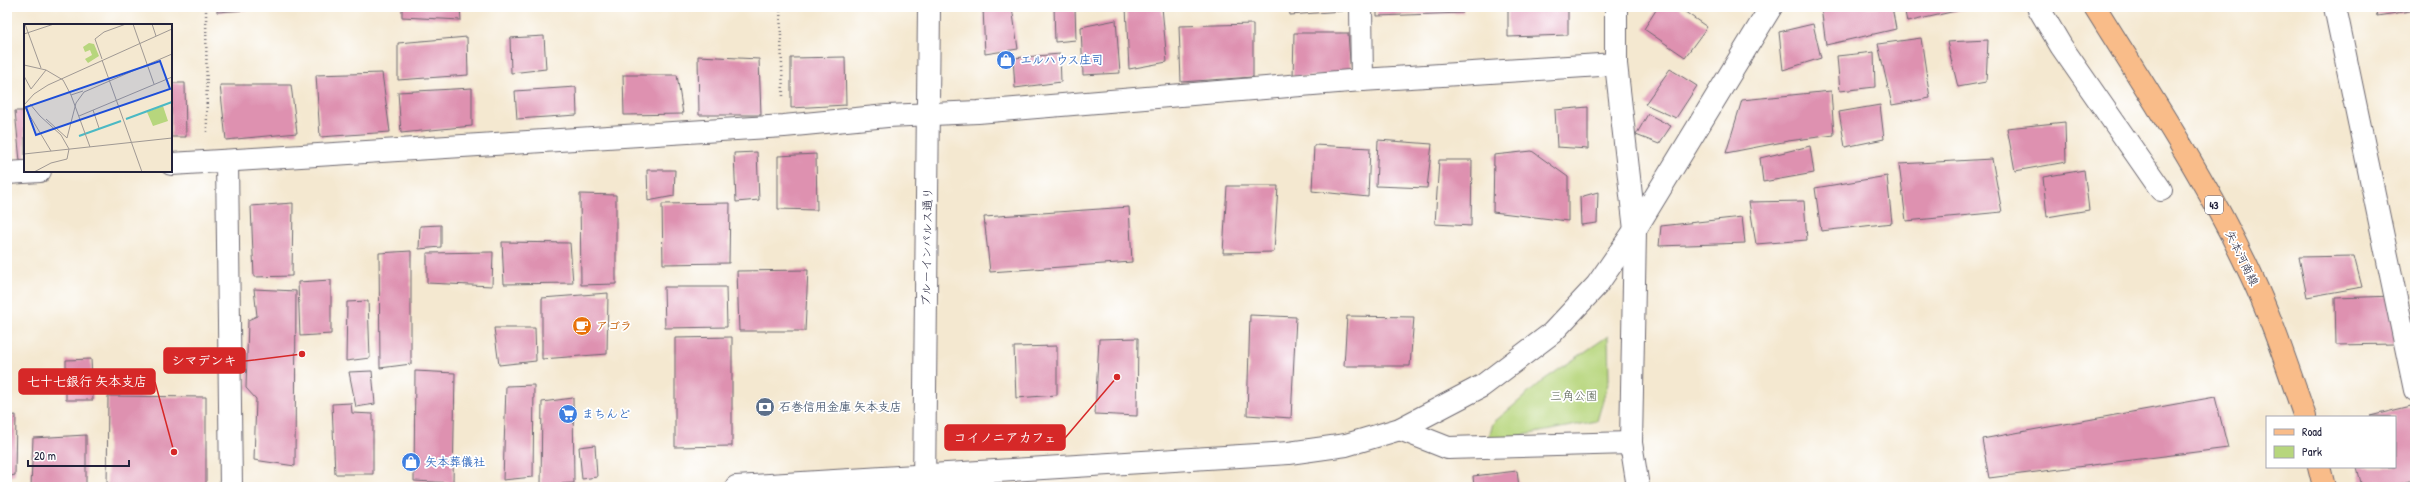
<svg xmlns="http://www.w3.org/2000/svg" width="2422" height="494" font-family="'Patrick Hand','Klee One',sans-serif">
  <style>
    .green { fill: #b7d67d; stroke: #6c7c5c }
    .building { fill: #de91b0 }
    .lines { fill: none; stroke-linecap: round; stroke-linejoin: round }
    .minor-casing { stroke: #6c676f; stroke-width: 24 }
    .major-casing { stroke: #6c676f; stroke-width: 24 }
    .path { stroke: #6c676f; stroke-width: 2.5; stroke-dasharray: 1 3; stroke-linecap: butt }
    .minor { stroke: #fff; stroke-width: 22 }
    .major { stroke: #f9bc89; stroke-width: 22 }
    .labels { text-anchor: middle; stroke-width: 3.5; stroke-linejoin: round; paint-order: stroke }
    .shield { fill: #fff; stroke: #646476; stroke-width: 1 }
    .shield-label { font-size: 11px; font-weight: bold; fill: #22223b }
    .shop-label { font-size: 12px; font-weight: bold; fill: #366cbe; stroke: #fff; text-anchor: start }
    .street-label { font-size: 12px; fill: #22223b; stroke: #fff }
    .food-label { font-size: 12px; font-weight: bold; fill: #c56008; stroke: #fff; text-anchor: start }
    .park-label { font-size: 12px; fill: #566152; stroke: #fff }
    .service-label { font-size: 12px; font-weight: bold; fill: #4e5e75; stroke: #fff; text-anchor: start }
    .inset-river { fill: none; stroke: #4bb9c4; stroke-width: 2 }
    .inset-road { fill: none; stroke: #a09994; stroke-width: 1 }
    .view { fill: #1d4ed8; fill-opacity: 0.15; stroke: #1d4ed8; stroke-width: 2 }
    .inset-edge { fill: none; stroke: #22223b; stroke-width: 2 }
    .leader { fill: none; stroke: #d62828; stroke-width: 1.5 }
    .callout-dot { fill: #d62828; stroke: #fff; stroke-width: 1.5 }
    .callout { fill: #d62828; stroke: #d62828; stroke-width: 1.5 }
    .callout-label { font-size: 13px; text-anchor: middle; font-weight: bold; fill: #fff }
  </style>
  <rect width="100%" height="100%" fill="#fff"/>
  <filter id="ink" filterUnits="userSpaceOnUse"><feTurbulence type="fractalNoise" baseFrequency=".025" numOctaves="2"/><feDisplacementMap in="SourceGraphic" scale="8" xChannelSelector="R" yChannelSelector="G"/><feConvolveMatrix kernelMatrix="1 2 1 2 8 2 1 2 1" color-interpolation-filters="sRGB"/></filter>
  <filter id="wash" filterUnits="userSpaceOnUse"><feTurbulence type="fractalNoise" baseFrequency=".012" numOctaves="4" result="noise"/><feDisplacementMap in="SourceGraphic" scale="16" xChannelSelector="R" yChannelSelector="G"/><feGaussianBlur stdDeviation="0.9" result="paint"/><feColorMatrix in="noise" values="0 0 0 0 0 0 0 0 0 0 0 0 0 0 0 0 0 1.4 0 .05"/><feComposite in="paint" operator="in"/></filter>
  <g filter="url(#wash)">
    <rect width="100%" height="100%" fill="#f4e8d0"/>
    <polygon class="green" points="1608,336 1609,380 1597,421 1488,442 1493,423 1545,379"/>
    <g id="blocks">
      <g class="building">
        <polygon points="217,7 262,7 262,9 217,12"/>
        <polygon points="402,7 460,7 461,20 402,17"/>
        <polygon points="1012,7 1018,49 985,54 983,8"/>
        <polygon points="1054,7 1075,7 1076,40 1055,42"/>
        <polygon points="1126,7 1162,7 1167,62 1129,69"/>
        <polygon points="1289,7 1342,7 1342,11 1290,15"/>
        <polygon points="1377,7 1462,7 1463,13 1377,16"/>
        <polygon points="1508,7 1568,7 1568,35 1508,37"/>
        <polygon points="1658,7 1678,7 1707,27 1685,57 1644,29"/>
        <polygon points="1821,7 1892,7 1896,29 1826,45"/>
        <polygon points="1904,7 1969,7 1969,8 1907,22"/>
        <polygon points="2375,7 2410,7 2410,11 2377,16"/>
        <polygon points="1116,20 1120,73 1083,75 1081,27"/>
        <polygon points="1253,24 1253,77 1181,82 1179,26"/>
        <polygon points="1813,24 1821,58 1783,70 1779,32"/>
        <polygon points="1294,33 1348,33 1351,75 1293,77"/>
        <polygon points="544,36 546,69 511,73 510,38"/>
        <polygon points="467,37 468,75 398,80 398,43"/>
        <polygon points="1921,38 1930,98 1892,105 1878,44"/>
        <polygon points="1988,40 1986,82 1958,87 1947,42"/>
        <polygon points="1874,52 1875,87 1840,91 1837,56"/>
        <polygon points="1060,54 1061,82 1015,88 1013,58"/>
        <polygon points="698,56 759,59 761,115 699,115"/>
        <polygon points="845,57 846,105 791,108 791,58"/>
        <polygon points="1670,69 1697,86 1676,118 1645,104"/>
        <polygon points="382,73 390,132 320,137 316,75"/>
        <polygon points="623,75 677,75 683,114 624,115"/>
        <polygon points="171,83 185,83 186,137 171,137"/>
        <polygon points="220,85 291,85 297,133 226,140"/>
        <polygon points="576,87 577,115 517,119 515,91"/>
        <polygon points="472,88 472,126 401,133 398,92"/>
        <polygon points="1831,91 1834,135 1788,141 1726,153 1742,100"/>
        <polygon points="1880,105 1884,139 1845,147 1839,112"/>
        <polygon points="1588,107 1588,149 1557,147 1555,110"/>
        <polygon points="15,111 25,111 25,161 20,161"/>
        <polygon points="1648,114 1671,126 1659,144 1636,135"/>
        <polygon points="2065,122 2066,162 2015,171 2007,128"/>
        <polygon points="1378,140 1432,144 1427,188 1376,186"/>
        <polygon points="1314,145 1370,148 1368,197 1312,191"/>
        <polygon points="1810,146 1814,173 1763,182 1760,158"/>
        <polygon points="1532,151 1568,177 1568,221 1493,212 1494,155"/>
        <polygon points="757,152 759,200 736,202 734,153"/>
        <polygon points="816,154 817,210 778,209 778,156"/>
        <polygon points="1992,159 2002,212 1906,221 1899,164"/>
        <polygon points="1439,160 1472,160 1471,226 1435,224"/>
        <polygon points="647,170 675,170 674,196 648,201"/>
        <polygon points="2084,170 2089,210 2047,217 2043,177"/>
        <polygon points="1887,176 1892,223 1821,231 1815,188"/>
        <polygon points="1227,186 1278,186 1274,252 1223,253"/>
        <polygon points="1598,192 1597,223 1581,225 1580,197"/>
        <polygon points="580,194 616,195 616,284 581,285"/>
        <polygon points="1804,201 1807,240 1756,244 1749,202"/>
        <polygon points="293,203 292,276 254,277 251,206"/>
        <polygon points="730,203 729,263 663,264 662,204"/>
        <polygon points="1129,207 1132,262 990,272 984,217"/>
        <polygon points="1742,217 1745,243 1659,246 1661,226"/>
        <polygon points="441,225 441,247 419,249 420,226"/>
        <polygon points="502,242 570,243 573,283 504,284"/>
        <polygon points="411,251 411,364 380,368 379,253"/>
        <polygon points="493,252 492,286 427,283 427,253"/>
        <polygon points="2354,256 2362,287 2307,297 2299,257"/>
        <polygon points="808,270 805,331 739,331 737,271"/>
        <polygon points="331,280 331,334 300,336 298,282"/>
        <polygon points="664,287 726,287 727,327 665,328"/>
        <polygon points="254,289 296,291 295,466 254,460 256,399 246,388 248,320 257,316"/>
        <polygon points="608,293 607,354 542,359 542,298"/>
        <polygon points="2394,296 2395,344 2336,345 2335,298"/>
        <polygon points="368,301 370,358 346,361 347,302"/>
        <polygon points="1250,315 1296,317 1291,418 1247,415"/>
        <polygon points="1347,316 1414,317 1410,366 1344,366"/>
        <polygon points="494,328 535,328 536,361 499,365"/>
        <polygon points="732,337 732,446 675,447 675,338"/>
        <polygon points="1138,338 1137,416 1095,414 1099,339"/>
        <polygon points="1057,346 1057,395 1016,398 1014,347"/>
        <polygon points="91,359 93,400 66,400 66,360"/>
        <polygon points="372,371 375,404 356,407 349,372"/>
        <polygon points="415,371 455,373 453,483 414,481"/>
        <polygon points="534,385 533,477 503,480 506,386"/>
        <polygon points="108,396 206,397 206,487 107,487"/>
        <polygon points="2215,397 2228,448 1989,478 1982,439"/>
        <polygon points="573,398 574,483 541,485 542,402"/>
        <polygon points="351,403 352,413 373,414 373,474 335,474 332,404"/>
        <polygon points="2411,406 2415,428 2415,479 2391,487 2362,487 2357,467 2395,467 2395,417 2370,416"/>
        <polygon points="16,415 15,475 7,477 7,416"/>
        <polygon points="86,435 86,487 31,487 33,438"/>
        <polygon points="595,445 597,477 582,479 579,447"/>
        <polygon points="1517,471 1519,487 1474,487 1473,476"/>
      </g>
    </g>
  </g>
  <g filter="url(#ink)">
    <use href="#blocks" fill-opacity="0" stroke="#6c676f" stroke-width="1"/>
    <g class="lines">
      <g class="minor-casing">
        <g id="minor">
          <polyline points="1361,7 1362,80"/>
          <polyline points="1616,7 1616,64 1635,230 1631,443 1638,487"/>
          <polyline points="2038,7 2061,46 2161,190"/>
          <polyline points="2335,7 2415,390"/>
          <polyline points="227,161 231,487"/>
          <polyline points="171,164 784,126 887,116 978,112 1362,80 1616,64"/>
          <polyline points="7,173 40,171"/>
          <polyline points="1400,429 1448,448 1631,443"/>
          <polyline points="736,487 1289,453 1346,445 1400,429 1482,386 1552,333 1597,285 1635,230 1771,7"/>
          <polyline points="924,487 929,7"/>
        </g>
      </g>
      <g class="major-casing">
        <g id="major">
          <path d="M2095,7C2149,94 2207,180 2250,273C2272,319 2288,369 2305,417"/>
          <polyline points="2319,467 2324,487"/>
        </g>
      </g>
      <g class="path">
        <polyline points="206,7 207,134"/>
        <polyline points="780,7 783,96"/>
      </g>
      <use href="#minor" class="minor"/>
      <use href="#major" class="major"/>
    </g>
  </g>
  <defs>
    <g id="shop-disc" transform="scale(1)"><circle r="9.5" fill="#3f7fe0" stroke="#fff"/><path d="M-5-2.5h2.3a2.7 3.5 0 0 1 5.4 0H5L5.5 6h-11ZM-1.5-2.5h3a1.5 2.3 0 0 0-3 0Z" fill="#fff"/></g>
    <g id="cafe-disc" transform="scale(1)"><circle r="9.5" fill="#e8710a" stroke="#fff"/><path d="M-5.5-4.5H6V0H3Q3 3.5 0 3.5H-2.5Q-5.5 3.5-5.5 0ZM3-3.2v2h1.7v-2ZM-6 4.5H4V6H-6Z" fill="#fff"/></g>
    <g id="bank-disc" transform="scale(1)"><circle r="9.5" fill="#5c6f8a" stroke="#fff"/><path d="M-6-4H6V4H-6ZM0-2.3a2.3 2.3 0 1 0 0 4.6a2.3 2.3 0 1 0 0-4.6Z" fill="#fff"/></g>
    <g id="supermarket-disc" transform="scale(1)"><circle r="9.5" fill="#3f7fe0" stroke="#fff"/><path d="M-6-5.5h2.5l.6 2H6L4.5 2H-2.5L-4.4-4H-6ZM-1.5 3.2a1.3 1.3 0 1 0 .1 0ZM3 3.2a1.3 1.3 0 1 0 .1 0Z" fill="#fff"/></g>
  </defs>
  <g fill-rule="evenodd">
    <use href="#shop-disc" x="1006" y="60"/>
    <use href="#cafe-disc" x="582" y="326"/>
    <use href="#bank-disc" x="765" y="407"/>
    <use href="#supermarket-disc" x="568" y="414"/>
    <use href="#shop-disc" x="411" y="462"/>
  </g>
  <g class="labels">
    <rect class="shield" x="2205" y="196" width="18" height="18" rx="3"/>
    <g class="shield-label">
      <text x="2214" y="209">43</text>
    </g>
    <g class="shop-label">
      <text x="1020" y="64">エルハウス庄司</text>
      <text x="582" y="418">まちんど</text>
      <text x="425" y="466">矢本葬儀社</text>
    </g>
    <g class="street-label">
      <text transform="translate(927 247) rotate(-89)" y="4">ブルーインパルス通り</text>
      <text transform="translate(2242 258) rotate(64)" y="4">矢本河南線</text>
    </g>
    <g class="food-label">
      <text x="596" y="330">アゴラ</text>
    </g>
    <g class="park-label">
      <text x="1574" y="400">三角公園</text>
    </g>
    <g class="service-label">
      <text x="779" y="411">石巻信用金庫 矢本支店</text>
    </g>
  </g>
  <g transform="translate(24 24)">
    <rect width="148" height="148" fill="#f4e8d0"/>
    <path d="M65,19L70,20L75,32L64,39L61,35L68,31L66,26L61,28L59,23ZM139,82L144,97L129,102L123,88Z" fill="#b7d67d"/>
    <path class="inset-river" d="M102,95L148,78M55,112L97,97"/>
    <path class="inset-road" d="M1,0L17,44M109,0L130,60M128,0L132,12M80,8L102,0M0,10L30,0M78,35L71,15L80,8M78,36L118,148M0,41L22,46L39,56L47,71L66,123M0,52L7,65L22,46M47,71L59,67M6,80L16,92L37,111L45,125M0,81L10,70L24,61L148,5M0,82L27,127M69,86L75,104M55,92L148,53M22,95L43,114M43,114L52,79L60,68L148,30M0,130L148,114M10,148L27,139L43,135L45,125"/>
    <path class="view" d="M136,37L146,65L12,111L2,83Z"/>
    <rect width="148" height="148" class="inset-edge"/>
  </g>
  <path class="leader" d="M302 354L245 361M174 452L155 382M1117 377L1065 438"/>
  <g class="callout-dot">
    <circle cx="302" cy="354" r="4"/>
    <circle cx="174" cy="452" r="4"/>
    <circle cx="1117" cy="377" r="4"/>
  </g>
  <g class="callout">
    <rect x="164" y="348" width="81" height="25" rx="4"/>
    <rect x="19" y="369" width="136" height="25" rx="4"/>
    <rect x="945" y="425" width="120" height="25" rx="4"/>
  </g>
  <g class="callout-label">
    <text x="204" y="365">シマデンキ</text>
    <text x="87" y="386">七十七銀行 矢本支店</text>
    <text x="1005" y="442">コイノニアカフェ</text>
  </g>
  <rect width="2422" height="494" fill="none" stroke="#fff" stroke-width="24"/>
  <rect x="2266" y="416" width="130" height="52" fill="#ffffff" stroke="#a7a7b1"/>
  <rect x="2274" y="429" width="20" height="6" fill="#f9bc89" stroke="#a7a7b1"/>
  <text x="2302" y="436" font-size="12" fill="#22223b">Road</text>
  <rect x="2274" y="446" width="20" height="12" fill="#b7d67d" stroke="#a7a7b1"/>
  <text x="2302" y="456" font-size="12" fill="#22223b">Park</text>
  <path d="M28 460v6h101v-6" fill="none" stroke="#22223b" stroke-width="2"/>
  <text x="34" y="460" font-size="12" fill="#22223b" stroke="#ffffff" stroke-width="3" paint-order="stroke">20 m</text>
</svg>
